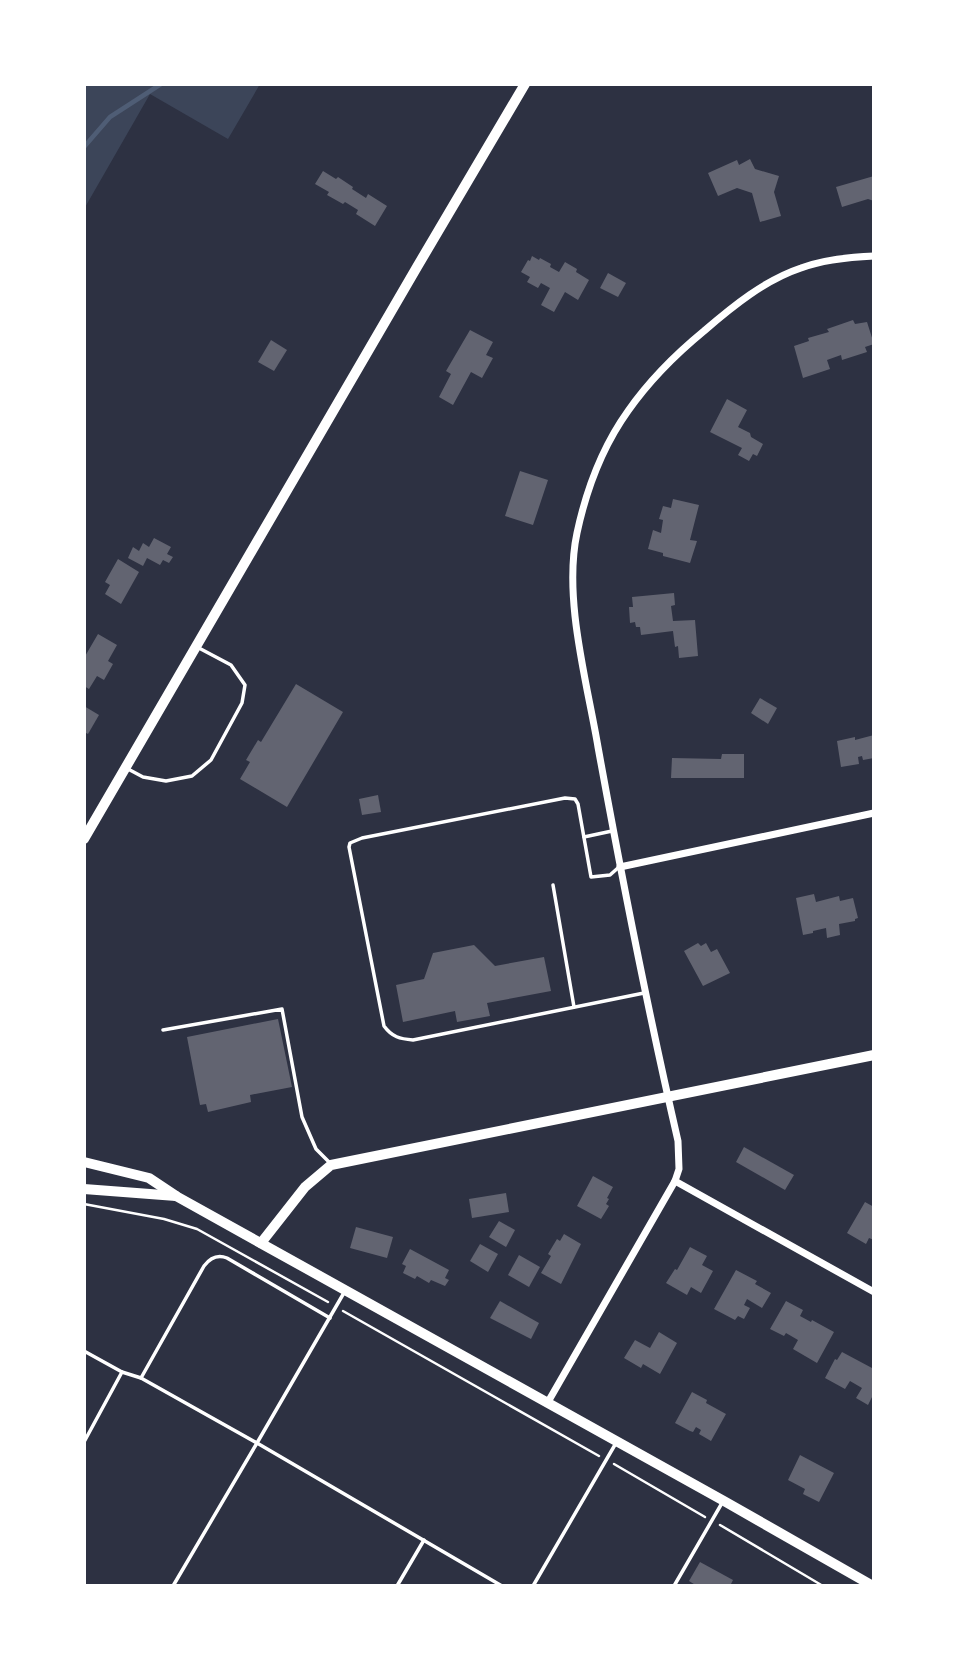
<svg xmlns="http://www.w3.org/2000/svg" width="958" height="1670" font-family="Manrope,sans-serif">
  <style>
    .green { fill: #3c4559 }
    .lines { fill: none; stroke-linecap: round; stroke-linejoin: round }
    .stream { stroke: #4f5d75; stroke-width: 4.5 }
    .building { fill: #626471 }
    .path { stroke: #fff; stroke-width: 2.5 }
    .service { stroke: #fff; stroke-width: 3.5 }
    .minor { stroke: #fff; stroke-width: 7 }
    .secondary { stroke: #fff; stroke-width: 10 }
  </style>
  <rect width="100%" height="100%" fill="#2d3142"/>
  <polygon class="green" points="84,84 260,84 228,139 150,94 84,209"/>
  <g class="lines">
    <polyline class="stream" points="84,147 110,117 161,84"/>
  </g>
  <g class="building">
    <polygon points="750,159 755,169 779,176 774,192 781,216 760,222 752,193 737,188 718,196 708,173 737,160 739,165"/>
    <polygon points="323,171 336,179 338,177 353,187 352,189 366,198 368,194 387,206 375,226 356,214 358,210 345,202 343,204 327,195 329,192 315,184"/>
    <polygon points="874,176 874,201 868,199 842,207 836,187"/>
    <polygon points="532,256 539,260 540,258 551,264 550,267 559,272 565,262 577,269 576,272 589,280 578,300 565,292 554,312 541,305 550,288 541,283 538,288 527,282 530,277 521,272 528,260 530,261"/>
    <polygon points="608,273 626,283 618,297 600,288"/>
    <polygon points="853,320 855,324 867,322 874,344 865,347 867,352 842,360 841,355 827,360 830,369 803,378 794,346 809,341 808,338 829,332 827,329"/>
    <polygon points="470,330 493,342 486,355 493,358 482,378 471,372 453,405 439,397 451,374 446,371"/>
    <polygon points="271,340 287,350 274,371 258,362"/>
    <polygon points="727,399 747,410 738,427 750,433 751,437 763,444 757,456 753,454 749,461 738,455 742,448 710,432"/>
    <polygon points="520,471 548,480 533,525 505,516"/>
    <polygon points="673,499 699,505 690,540 697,541 690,563 663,556 663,553 648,549 653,530 661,533 663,520 659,519 663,506 671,508"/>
    <polygon points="154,538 171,547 167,554 173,557 169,563 163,560 160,565 147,558 143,566 128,558 133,547 139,551 143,543 149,547"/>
    <polygon points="118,559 139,572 121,604 105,594 110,585 105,582"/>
    <polygon points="674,593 675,605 671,606 673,621 695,620 698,656 679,658 678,646 675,647 673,631 641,635 640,627 636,627 635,622 630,623 629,607 633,607 632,597"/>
    <polygon points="98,634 117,645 108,661 113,664 104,680 97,676 89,689 84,686 84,658"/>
    <polygon points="296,684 343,712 287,807 240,779 250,762 246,760 258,740 261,742"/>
    <polygon points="760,698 777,708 768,724 751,713"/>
    <polygon points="84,706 99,715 88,734 84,732"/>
    <polygon points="874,735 874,758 863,760 862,756 858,757 859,764 841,767 837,741 855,737 855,740"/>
    <polygon points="722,754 744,754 744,778 671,778 672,758 721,759"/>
    <polygon points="378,795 381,812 362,815 359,799"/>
    <polygon points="814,894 816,902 839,896 840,901 853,898 858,918 855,919 855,921 839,924 840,935 827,938 826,928 813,931 813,933 803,935 796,898"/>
    <polygon points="698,943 701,946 706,943 711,952 717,949 730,973 703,986 684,951"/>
    <polygon points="474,945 495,966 544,957 551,991 487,1003 490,1016 457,1022 455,1011 403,1022 396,985 424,979 433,953"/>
    <polygon points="278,1019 292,1087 250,1095 251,1102 208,1112 206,1104 200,1105 187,1037"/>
    <polygon points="744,1147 794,1175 785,1190 736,1162"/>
    <polygon points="593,1176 613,1187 607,1198 609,1199 606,1204 609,1206 601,1219 577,1206"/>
    <polygon points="506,1193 509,1212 472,1218 469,1199"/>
    <polygon points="865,1202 874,1207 874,1240 869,1238 866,1244 847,1233"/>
    <polygon points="499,1221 515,1230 506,1247 489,1237"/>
    <polygon points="356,1227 393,1237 387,1258 350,1248"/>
    <polygon points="564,1234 581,1244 561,1284 541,1273 551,1256 548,1254 557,1239 560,1241"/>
    <polygon points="480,1244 498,1254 488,1272 470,1261"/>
    <polygon points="690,1247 707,1256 702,1265 713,1271 701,1293 691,1287 687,1295 666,1283 675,1269 677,1270"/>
    <polygon points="410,1249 449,1270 445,1278 449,1280 445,1286 431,1280 429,1283 417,1276 415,1279 403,1273 406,1266 402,1264"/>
    <polygon points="519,1255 540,1267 529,1287 508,1275"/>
    <polygon points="736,1270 757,1281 755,1284 771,1293 762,1308 747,1299 744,1305 750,1308 744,1319 738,1316 735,1320 714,1309"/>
    <polygon points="500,1301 539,1323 531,1339 490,1318"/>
    <polygon points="786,1301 803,1310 800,1316 811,1322 812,1320 834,1332 817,1363 793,1349 798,1340 786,1333 784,1336 770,1329"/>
    <polygon points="659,1332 677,1343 660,1374 643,1364 641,1368 624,1358 635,1340 650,1348"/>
    <polygon points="842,1352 872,1368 874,1364 874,1393 868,1405 856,1398 862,1388 850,1381 845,1389 825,1378 835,1359 837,1360"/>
    <polygon points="692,1392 707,1400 706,1403 726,1414 711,1441 699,1434 701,1430 696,1427 693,1432 690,1431 675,1423"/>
    <polygon points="800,1455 834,1473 819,1502 803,1494 805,1489 788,1480"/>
    <polygon points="700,1562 733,1580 730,1586 697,1586 689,1581"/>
  </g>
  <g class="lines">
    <g class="path">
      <polyline points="84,1204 164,1219 197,1229 328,1302"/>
      <polyline points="343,1311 599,1456"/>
      <polyline points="614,1464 705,1517"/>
      <polyline points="720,1525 823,1586"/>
    </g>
    <g class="service">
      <polyline points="128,769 143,777 166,781 192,776 211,760 242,703 245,685 231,665 197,647"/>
      <polyline points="584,837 612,831"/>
      <path d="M619,867L610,875L591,877L578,804L575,799L565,798L362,838L350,843L349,847L384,1026C392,1037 400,1039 413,1040L644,993"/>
      <polyline points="553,885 574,1007"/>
      <polyline points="163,1030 282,1009 302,1117 316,1149 330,1163"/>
      <polyline points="345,1291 257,1443 502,1586"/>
      <path d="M84,1351L122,1372L141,1378L204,1266C210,1258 217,1254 227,1258L330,1318"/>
      <polyline points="141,1378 257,1443 173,1586"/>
      <polyline points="84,1442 122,1372"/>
      <polyline points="397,1586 424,1540"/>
      <polyline points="533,1586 616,1443"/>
      <polyline points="674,1586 722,1503"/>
    </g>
    <g class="minor">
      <polyline points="620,867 874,813"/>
      <polyline points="675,1181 874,1292"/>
      <path d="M548,1402L675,1181L679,1169L678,1141C648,1011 622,879 598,747C587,682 563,598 577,533C586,491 603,446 628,411C649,381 676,354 704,331C733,306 765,280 801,268C822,260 852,257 874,256"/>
    </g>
    <g class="secondary">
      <polyline points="84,839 417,267 525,84"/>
      <polyline points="84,1162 149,1178 176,1196 724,1501 873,1586"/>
      <polyline points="84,1189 176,1196"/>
      <polyline points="261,1243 305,1187 331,1165 874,1055"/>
    </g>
  </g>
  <rect width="958" height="1670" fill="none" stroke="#ffffff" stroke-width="172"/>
</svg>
